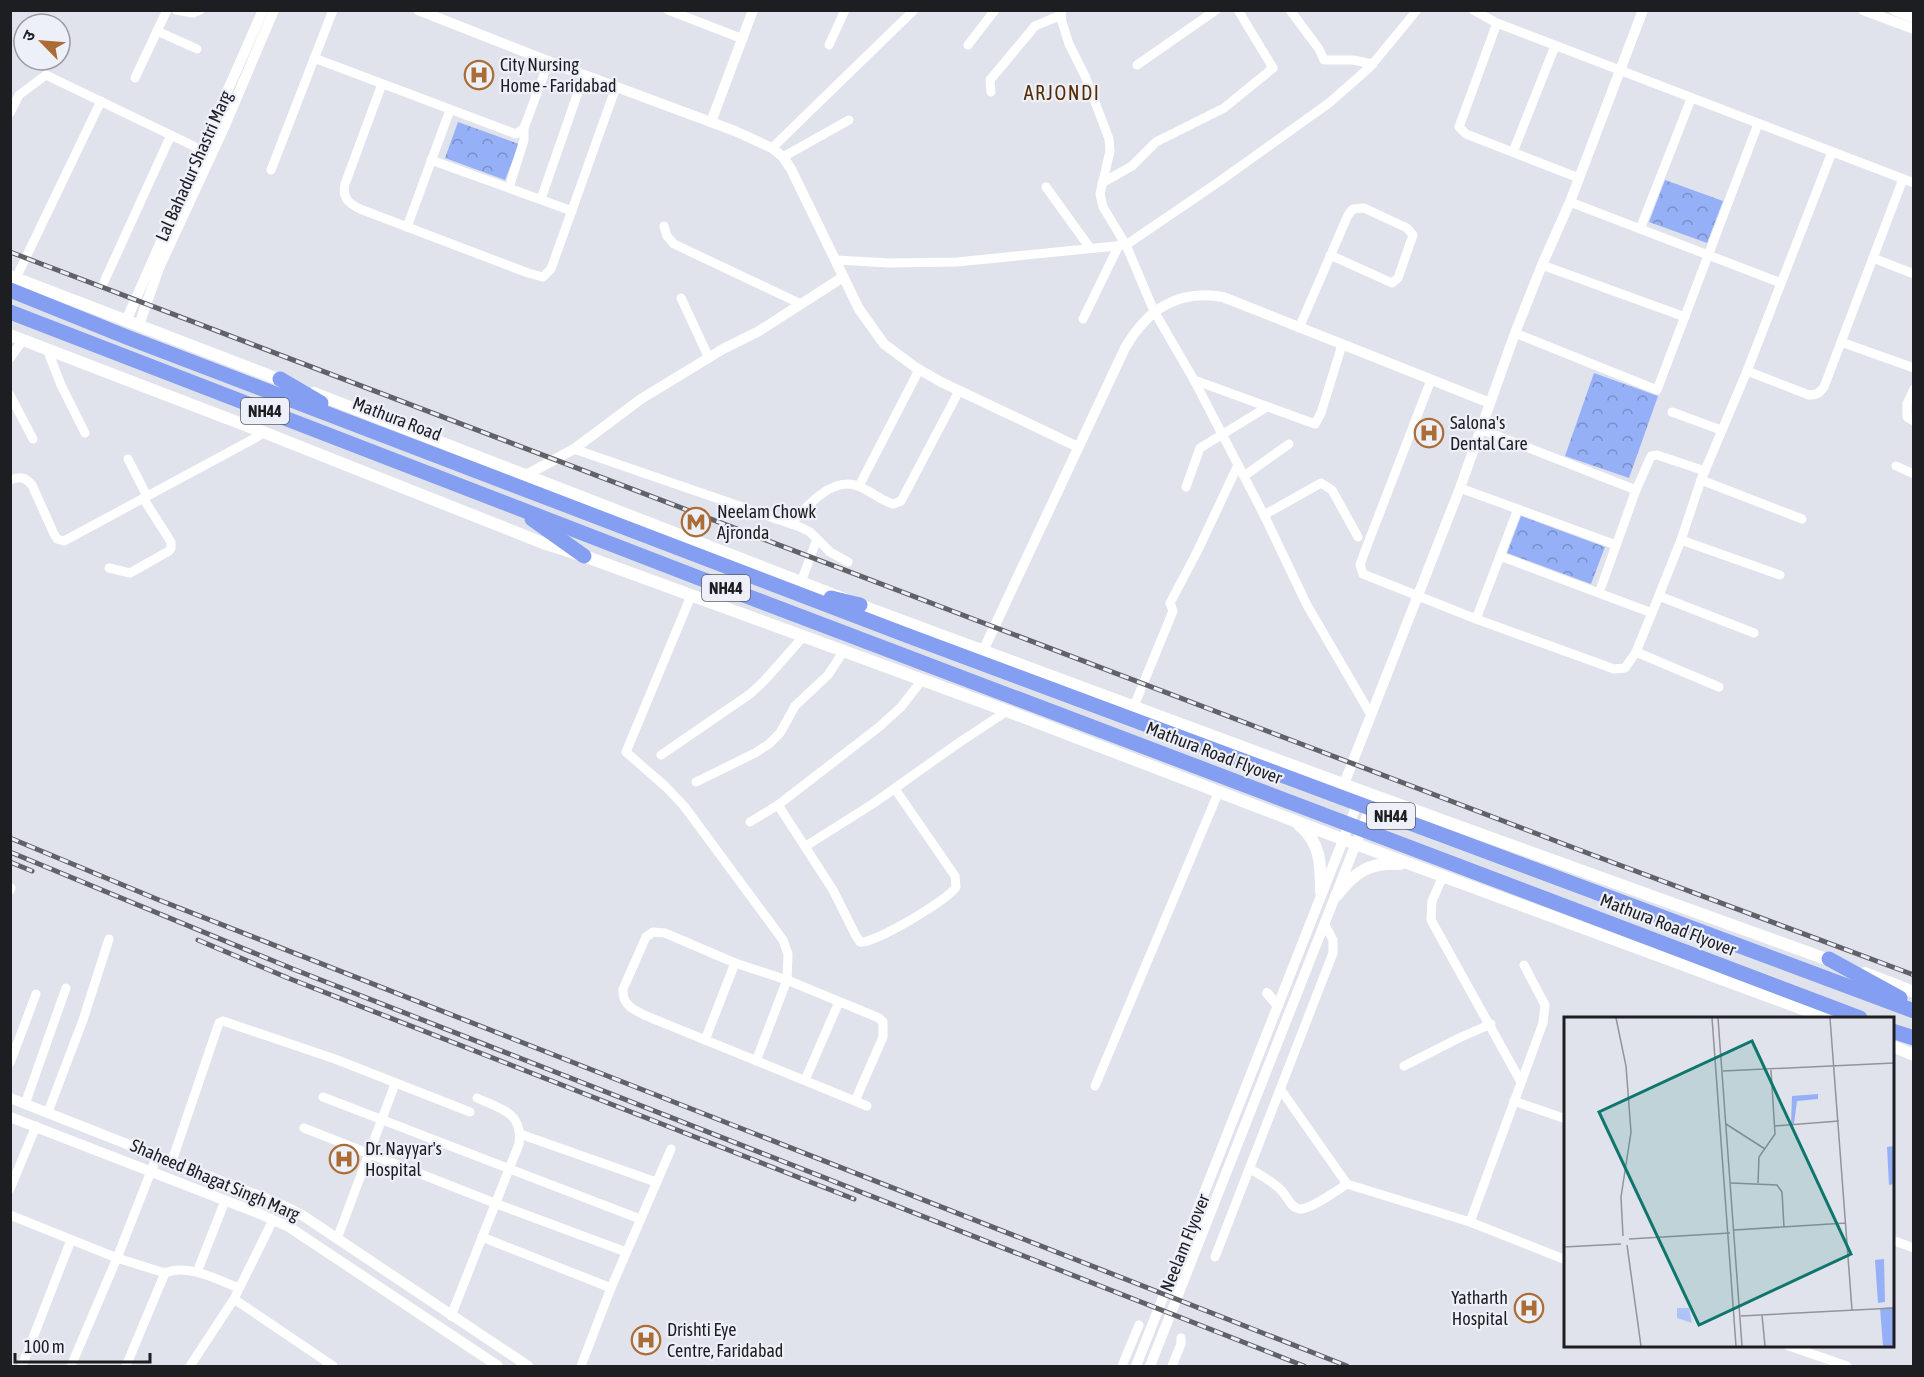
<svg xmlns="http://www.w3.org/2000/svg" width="1924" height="1377" font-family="'Asap Condensed','Noto Sans Devanagari',sans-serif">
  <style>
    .park { fill: url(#park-crowns) }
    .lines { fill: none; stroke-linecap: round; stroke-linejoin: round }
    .minor { stroke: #fff; stroke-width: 9 }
    .tertiary { stroke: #fff; stroke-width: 10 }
    .secondary { stroke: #fff; stroke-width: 12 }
    .trunk { stroke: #849ef2; stroke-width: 15 }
    .rail-casing { stroke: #606267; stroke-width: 5 }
    .rail { stroke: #edf0f8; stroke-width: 3; stroke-dasharray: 9; stroke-linecap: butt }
    .labels { text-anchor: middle; stroke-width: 4.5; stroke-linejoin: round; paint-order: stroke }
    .shield { fill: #edf0f8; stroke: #5b5d62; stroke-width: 1.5 }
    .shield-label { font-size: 16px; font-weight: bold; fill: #1d1e21 }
    .poi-label { font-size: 18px; fill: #1d1e21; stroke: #edf0f8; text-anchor: start }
    .street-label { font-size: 18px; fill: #1d1e21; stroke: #edf0f8 }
    .neighbourhood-label { font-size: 20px; letter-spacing: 1.5px; fill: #562d02; stroke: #edf0f8 }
    .inset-road { fill: none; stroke: #92949a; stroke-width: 1.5 }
    .view { fill: #0f766e; fill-opacity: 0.15; stroke: #0f766e; stroke-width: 3 }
    .inset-edge { fill: none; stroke: #1d1e21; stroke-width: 3 }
  </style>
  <defs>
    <pattern id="park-crowns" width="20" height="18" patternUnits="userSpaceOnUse" patternTransform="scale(1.5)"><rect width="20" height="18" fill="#96b0f7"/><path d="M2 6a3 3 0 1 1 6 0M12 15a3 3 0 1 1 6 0" fill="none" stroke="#7a8fc8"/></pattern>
  </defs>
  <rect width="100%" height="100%" fill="#e0e3eb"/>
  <g class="park">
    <polygon points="458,122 519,144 505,180 445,158"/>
    <polygon points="1665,180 1723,201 1707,243 1649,222"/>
    <polygon points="1594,373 1658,396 1629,478 1565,456"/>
    <polygon points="1521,516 1605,547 1591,584 1507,553"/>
  </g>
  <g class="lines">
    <g class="minor">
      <polyline points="176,10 193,13 200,10"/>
      <polyline points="668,10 743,39"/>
      <polyline points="1062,10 1061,15 1062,22 1069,44 1086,78 1109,139 1110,151 1100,194 1103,207 1126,245 1154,311 1194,380 1264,515 1307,605 1371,715"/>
      <polyline points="1290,10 1319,49 1324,60 1353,60 1373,64"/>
      <polyline points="1473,10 1497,23 1914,183"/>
      <polyline points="1497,23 1459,127 1466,134 1579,178"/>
      <polyline points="157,31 197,49"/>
      <polyline points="829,45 845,10"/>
      <polyline points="968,45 995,10"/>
      <polyline points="314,58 516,134 524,128 549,61"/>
      <polyline points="1137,65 1216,10"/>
      <polyline points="135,78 167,10"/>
      <path d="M382,84L345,184C342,198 348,203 360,209L528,273L543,277L551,269L616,87"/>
      <polyline points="991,92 990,80 1035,26 1061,15"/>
      <polyline points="10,113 19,95 46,75 206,152"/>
      <polyline points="772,148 914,10"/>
      <polyline points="1513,152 1555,46"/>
      <polyline points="783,157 849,120"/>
      <polyline points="431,160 572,211"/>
      <polyline points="271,170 333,10"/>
      <polyline points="1102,183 1132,166 1156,142 1224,108 1273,68 1238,10"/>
      <polyline points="1046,187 1090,248"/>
      <polyline points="509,188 524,140 524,128"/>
      <polyline points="541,199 584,75"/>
      <polyline points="1570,202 1781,283"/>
      <polyline points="664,226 667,236 674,244 801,304"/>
      <polyline points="407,227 450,110"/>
      <polyline points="1640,229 1691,99"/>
      <polyline points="1873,258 1914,274"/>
      <polyline points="836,260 890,263 957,262 1126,245 1220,181 1329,103 1370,67 1417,10"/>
      <polyline points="1542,265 1685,317"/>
      <polyline points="16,278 101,101"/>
      <polyline points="103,284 171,135"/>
      <polyline points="681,298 709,358"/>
      <polyline points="1083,319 1119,245"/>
      <polyline points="1299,328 1348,215 1353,209 1364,208 1407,228 1413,235 1398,278 1392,283 1330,255"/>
      <polyline points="1515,333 1657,390 1758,124"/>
      <polyline points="1841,342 1914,368"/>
      <polyline points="47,349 61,385 85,433"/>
      <polyline points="10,358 23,340"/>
      <path d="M1747,371L1809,395C1817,395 1819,393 1824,387L1903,179"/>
      <polyline points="1194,380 1315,424 1321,413 1342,345"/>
      <polyline points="1431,380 1365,551 1360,565 1363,574 1476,619 1614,669 1625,668 1636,652 1652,613 1681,540 1701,480 1747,371 1832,152"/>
      <polyline points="1914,389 1907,404 1907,417 1914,421"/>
      <polyline points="10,395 33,439"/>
      <polyline points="1672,412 1721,430"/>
      <polyline points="1480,429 1636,490"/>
      <polyline points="574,449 800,527 810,532 830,552 848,562"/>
      <polyline points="128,459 147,496"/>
      <polyline points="1896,466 1914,474"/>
      <polyline points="1244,476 1289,444"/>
      <path d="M10,480C20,476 25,477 32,485L54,534L57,539L64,541L257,437L263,432"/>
      <polyline points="1701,480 1802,519"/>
      <polyline points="859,486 919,370"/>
      <polyline points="1186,487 1200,448 1267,407"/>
      <polyline points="1460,488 1616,545"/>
      <polyline points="1264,515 1321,483 1332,490 1358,537"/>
      <path d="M791,524C806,507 832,476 858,486C871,491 880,500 893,504L901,501L959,391"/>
      <polyline points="1681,540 1780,575"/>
      <polyline points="1500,556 1652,613"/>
      <polyline points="109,568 130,573 169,551 171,548 171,542 143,498"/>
      <polyline points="801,582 817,539"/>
      <polyline points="1599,593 1636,490 1651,456 1657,455 1705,471"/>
      <polyline points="691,596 626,752 666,787 684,806 783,940 788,954 787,980 756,1061"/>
      <polyline points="1659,596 1754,633"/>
      <polyline points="1476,619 1518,509"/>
      <polyline points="1636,652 1719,687"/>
      <polyline points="1134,706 1173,611 1170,603 1197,552 1238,465"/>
      <polyline points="661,755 750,694 764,681 803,637"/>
      <polyline points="696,782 755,753 769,744 780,733 795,706 828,675 843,652"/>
      <path d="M778,805L833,890L856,936L860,942C874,944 948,900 956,887L955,876L895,789"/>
      <polyline points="750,822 778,805 879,727 901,707 922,680"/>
      <polyline points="806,846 874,803 957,744 1007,711"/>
      <polyline points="1443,876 1432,901 1431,920 1521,1082"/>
      <polyline points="10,890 11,888"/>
      <polyline points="705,1040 735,963"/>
      <polyline points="10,1063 36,994"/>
      <polyline points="1404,1066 1459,1038 1491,1024"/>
      <polyline points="805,1080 839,1002"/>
      <polyline points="1095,1086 1219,791"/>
      <polyline points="1281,1090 1347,1184 1470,1222 1566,1260"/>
      <polyline points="323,1097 640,1219"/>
      <path d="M855,1101L883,1037V1022L879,1018L787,980L735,963L665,933L653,932L646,937L623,989C622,1004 632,1009 644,1015L867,1106"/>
      <polyline points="1514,1101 1566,1119"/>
      <polyline points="25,1104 66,988"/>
      <polyline points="48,1112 83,1020 109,939"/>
      <polyline points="304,1128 497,1204 626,1252"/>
      <polyline points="520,1134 656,1182"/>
      <polyline points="172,1161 219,1023 223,1021 335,1059 470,1112"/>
      <path d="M1250,1169C1261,1175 1272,1181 1281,1190C1287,1196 1291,1209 1301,1209C1313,1208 1336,1191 1347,1184"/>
      <polyline points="10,1189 36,1126"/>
      <path d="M10,1215L117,1258L165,1273C187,1263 218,1280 239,1288"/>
      <polyline points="1470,1222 1543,1023 1545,1005 1524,965"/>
      <polyline points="482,1237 611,1288"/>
      <polyline points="337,1239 395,1084"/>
      <polyline points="1892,1240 1914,1248"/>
      <polyline points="1215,1257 1333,953 1333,940 1325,925"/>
      <polyline points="199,1267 225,1201"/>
      <polyline points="234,1299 333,1366"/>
      <path d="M451,1316L519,1144C523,1112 501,1109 477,1098"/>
      <polyline points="1789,1346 1847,1366"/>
      <polyline points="22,1366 71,1240"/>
      <polyline points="71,1366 117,1258 157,1156"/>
      <polyline points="126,1366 165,1273"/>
      <polyline points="190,1366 234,1299 273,1220"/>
      <polyline points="581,1366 611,1288 671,1149"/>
      <polyline points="1122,1366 1139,1325"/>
      <polyline points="1172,1366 1181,1344 1181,1338"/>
    </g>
    <g class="tertiary">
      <polyline points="418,10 568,69 735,131 772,148 783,157 791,169 859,309 884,344 915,367 941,382 1078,447"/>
      <polyline points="1863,10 1914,29"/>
      <polyline points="1894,10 1914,18"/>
      <polyline points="711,122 753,10"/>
      <polyline points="126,321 263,10"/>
      <polyline points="139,325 159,268 223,130 274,10"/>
      <polyline points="526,475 574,449 641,399 723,349 759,331 843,277"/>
      <path d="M983,651L1125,348C1147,310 1177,289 1223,297L1490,403"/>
      <polyline points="1344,784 1460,488 1515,333 1542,265 1570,202 1643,10"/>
      <polyline points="1267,993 1278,1006"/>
      <polyline points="10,1098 282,1205 302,1215 528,1366"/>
      <polyline points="10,1117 260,1214 289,1227 498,1366"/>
      <polyline points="1136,1366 1360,797"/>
      <polyline points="1150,1366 1372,803"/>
    </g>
    <g class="secondary">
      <polyline points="10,276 286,382"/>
      <polyline points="10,335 263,432 543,543 584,556 1007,711 1342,839 1827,1018"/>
      <polyline points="314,393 860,605 1375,796 1837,963"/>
      <path d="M1299,825C1321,842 1321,866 1321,892"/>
      <path d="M1336,896C1355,872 1369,862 1400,864"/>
      <polyline points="1865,973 1914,992"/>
      <polyline points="1892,1046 1914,1055"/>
    </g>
    <g class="trunk">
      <polyline points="10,290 129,338 906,635 1914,1011"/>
      <polyline points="10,312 699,578 1860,1018"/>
      <polyline points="280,379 321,403"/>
      <polyline points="532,519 584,556"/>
      <polyline points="831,598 860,605"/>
      <polyline points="1829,959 1900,998"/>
      <polyline points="1892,1031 1914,1038"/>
    </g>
    <g class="rail-casing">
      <g id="rail">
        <polyline points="10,252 1590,854 1914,975"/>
        <polyline points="10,838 159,900 1347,1366"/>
        <polyline points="10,852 293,969 1304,1366"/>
        <polyline points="10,862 32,871"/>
        <polyline points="198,940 288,978 854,1199"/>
      </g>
    </g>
    <use href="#rail" class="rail"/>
  </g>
  <defs>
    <g id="hospital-ring" transform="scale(1.5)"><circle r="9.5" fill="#edf0f8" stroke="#ac6c35" stroke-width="1.5"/><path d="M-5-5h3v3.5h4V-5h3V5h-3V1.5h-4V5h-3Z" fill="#ac6c35"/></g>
    <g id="metro-ring" transform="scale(1.5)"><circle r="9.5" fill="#edf0f8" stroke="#ac6c35" stroke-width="1.5"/><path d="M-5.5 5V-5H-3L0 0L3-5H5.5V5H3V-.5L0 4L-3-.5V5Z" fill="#ac6c35"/></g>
  </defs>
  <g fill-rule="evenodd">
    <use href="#hospital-ring" x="479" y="75"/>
    <use href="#hospital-ring" x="1429" y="433"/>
    <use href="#metro-ring" x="696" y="522"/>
    <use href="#hospital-ring" x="344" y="1159"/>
    <use href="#hospital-ring" x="1529" y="1308"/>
    <use href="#hospital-ring" x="646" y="1340"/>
  </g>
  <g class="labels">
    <g class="shield">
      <rect x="241" y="398" width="48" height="26" rx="4.5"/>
      <rect x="702" y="575" width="48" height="26" rx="4.5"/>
      <rect x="1367" y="803" width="48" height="26" rx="4.5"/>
    </g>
    <g class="shield-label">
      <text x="265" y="417">NH44</text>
      <text x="726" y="594">NH44</text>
      <text x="1391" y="822">NH44</text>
    </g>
    <g class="poi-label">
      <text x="500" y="71">City Nursing<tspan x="500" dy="21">Home - Faridabad</tspan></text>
      <text x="1450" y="429">Salona's<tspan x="1450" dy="21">Dental Care</tspan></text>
      <text x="717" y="518">Neelam Chowk<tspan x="717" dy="21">Ajronda</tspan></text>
      <text x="365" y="1155">Dr. Nayyar's<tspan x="365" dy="21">Hospital</tspan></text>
      <text x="1508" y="1304" text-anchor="end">Yatharth<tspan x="1508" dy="21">Hospital</tspan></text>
      <text x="667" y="1336">Drishti Eye<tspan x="667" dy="21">Centre, Faridabad</tspan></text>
    </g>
    <g class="street-label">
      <text transform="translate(194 166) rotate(-66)" y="6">Lal Bahadur Shastri Marg</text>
      <text transform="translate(397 419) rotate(21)" y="6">Mathura Road</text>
      <text transform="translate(1214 753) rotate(21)" y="6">Mathura Road Flyover</text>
      <text transform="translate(1668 925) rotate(21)" y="6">Mathura Road Flyover</text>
      <text transform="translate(215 1180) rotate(23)" y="6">Shaheed Bhagat Singh Marg</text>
      <text transform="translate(1185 1243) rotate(-68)" y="6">Neelam Flyover</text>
    </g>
    <g class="neighbourhood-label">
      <text x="1062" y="100">ARJONDI</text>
    </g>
  </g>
  <g transform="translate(1564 1017)">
    <rect width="330" height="330" fill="#e0e3eb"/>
    <path d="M254,77V82L233,84L230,107H227L228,79ZM330,129V167L325,168L323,130ZM320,242L321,285L314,286L311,243ZM330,290V329H319L316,291Z" fill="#96b0f7"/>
    <path d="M113,291H125L128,306L113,301Z" fill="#b0c3f6"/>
    <path class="inset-road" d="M52,1L62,49L67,115L57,180L59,219M148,1L172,329M154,1L178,329M266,1L288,293M159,54L330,46M162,107L201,132M211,109L275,104M167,166L213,168L218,175L220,210M194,166L195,140L211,117L207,53M170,213L282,206M65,222L166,216M63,228L77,329M0,230L57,227M198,298L201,329M177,299L330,291"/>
    <path class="view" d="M188,24L287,237L135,308L35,95Z"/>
    <rect width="330" height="330" class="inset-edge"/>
  </g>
  <rect width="1924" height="1377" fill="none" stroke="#1d1e21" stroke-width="24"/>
  <g transform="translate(42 42) rotate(295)"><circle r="28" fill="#edf0f8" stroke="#9a9ca2" stroke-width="1.5"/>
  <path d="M0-4.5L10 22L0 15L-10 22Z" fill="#ac6c35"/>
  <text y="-9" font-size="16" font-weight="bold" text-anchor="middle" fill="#1d1e21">उ</text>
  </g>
  <path d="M15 1353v9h135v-9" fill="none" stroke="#1d1e21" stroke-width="3"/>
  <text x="24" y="1353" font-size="18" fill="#1d1e21" stroke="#edf0f8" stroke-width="4.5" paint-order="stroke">100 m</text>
</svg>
